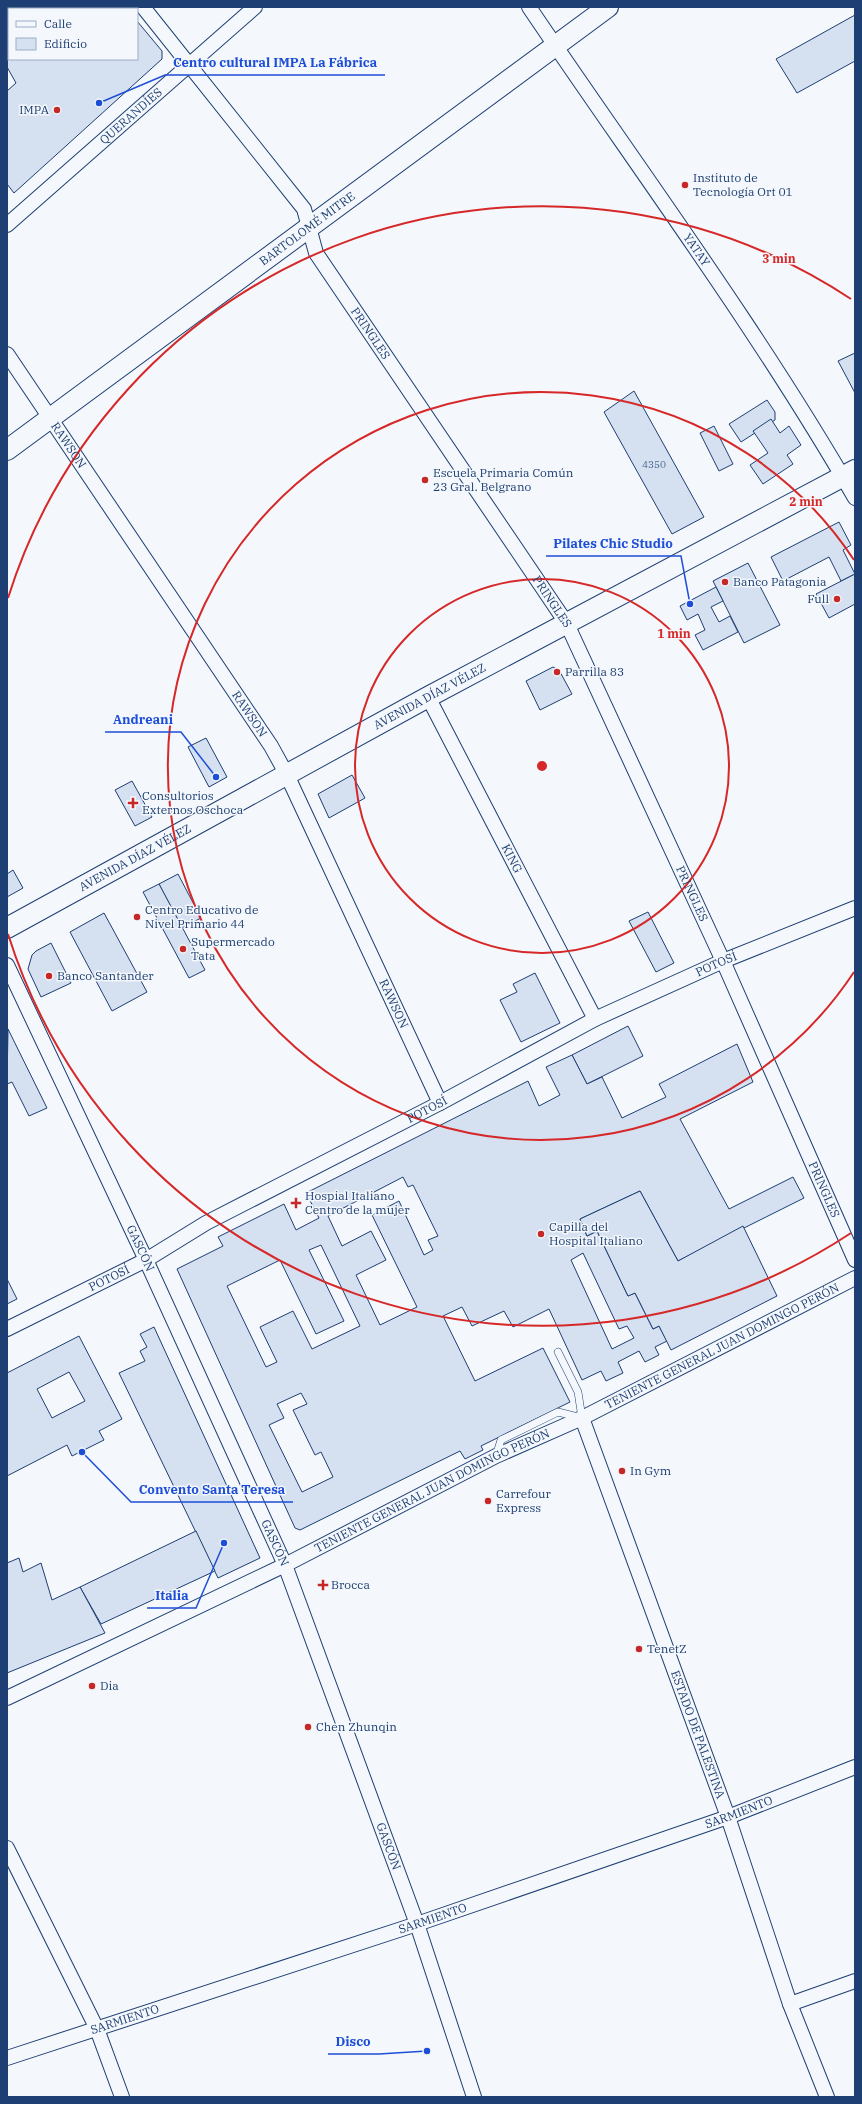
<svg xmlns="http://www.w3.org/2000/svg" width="862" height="2104" font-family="'IBM Plex Serif',serif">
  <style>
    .building { fill: #d5e0f0; stroke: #1d3f73; fill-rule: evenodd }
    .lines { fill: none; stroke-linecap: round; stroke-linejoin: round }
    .lane-casing { stroke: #1d3f73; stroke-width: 8 }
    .street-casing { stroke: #1d3f73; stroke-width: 16 }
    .secondary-casing { stroke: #1d3f73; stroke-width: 22 }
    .lane { stroke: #f4f7fb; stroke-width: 7 }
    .street { stroke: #f4f7fb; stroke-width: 14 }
    .secondary { stroke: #f4f7fb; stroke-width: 20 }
    .ring { fill: none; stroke: #d62828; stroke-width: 2 }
    .poi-dot { fill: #c62828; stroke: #f4f7fb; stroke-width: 1.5 }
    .labels { text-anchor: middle; stroke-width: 3; stroke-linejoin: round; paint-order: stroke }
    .number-label { font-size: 10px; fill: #4b6792 }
    .poi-label { font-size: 12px; fill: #1d3f73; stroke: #f4f7fb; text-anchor: start }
    .street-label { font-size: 12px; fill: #1d3f73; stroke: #f4f7fb }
    .centre { fill: #d62828; stroke: #f4f7fb; stroke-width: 2 }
    .ring-label { font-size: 12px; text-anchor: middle; font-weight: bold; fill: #d62828; stroke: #f4f7fb; stroke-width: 3; stroke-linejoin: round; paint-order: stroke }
    .leader { fill: none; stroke: #1d4ed8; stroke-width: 1.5 }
    .callout-dot { fill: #1d4ed8; stroke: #f4f7fb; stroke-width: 1.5 }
    .callout-label { font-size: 13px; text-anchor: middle; font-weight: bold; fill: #1d4ed8; stroke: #f4f7fb; stroke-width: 3; stroke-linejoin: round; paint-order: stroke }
  </style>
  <rect width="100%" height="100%" fill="#f4f7fb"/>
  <g class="building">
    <polygon points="7,7 9,11 9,59 137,59 137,21 162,51 162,59 14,193 7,184 7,91 16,83 7,67"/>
    <polygon points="66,7 125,7 127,9 64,9"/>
    <polygon points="855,15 855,61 797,93 776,59"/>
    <polygon points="855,353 855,393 838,361"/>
    <polygon points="634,391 704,517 672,534 604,412"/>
    <polygon points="767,400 775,412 775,420 741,442 729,424"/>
    <polygon points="771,419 780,433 789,426 801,445 787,455 793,464 763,484 750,465 768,453 753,431"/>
    <polygon points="714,426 733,464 719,471 700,433"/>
    <polygon points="839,522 851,545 843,550 855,574 841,581 829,557 783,581 771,557"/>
    <polygon points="748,563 780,625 744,643 713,581"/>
    <polygon points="855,574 855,604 829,618 816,594"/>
    <polygon points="716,587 723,601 711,607 719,622 730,616 738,632 703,650 695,635 705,630 698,614 687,620 680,606"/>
    <polygon points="553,667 559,670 572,694 540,710 526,681"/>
    <polygon points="206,738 227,777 209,787 188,747"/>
    <polygon points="352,775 365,798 329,818 318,794"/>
    <polygon points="132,781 152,817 135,826 115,790"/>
    <polygon points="13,870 23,888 7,897 7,874"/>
    <polygon points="178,874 201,918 182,928 159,884"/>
    <polygon points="159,884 205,970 189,978 143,892"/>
    <polygon points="648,912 674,963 656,972 629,921"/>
    <polygon points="104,913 147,992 112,1011 70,932"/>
    <polygon points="51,943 71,983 41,997 28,969 32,955 36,951"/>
    <polygon points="535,973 560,1023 521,1042 500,1000 517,992 513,984"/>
    <polygon points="628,1026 643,1056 587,1084 572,1055"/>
    <polygon points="8,1029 47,1108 29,1116 12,1082 7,1084"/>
    <path d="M737,1044L753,1082L680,1119L729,1209L793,1177L804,1198L678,1261L640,1191L580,1219L587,1236L597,1231L628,1296L635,1293L653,1329L659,1326L667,1341L655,1347L659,1355L645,1362L639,1351L618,1362L623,1373L606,1381L601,1371L582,1380L549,1309L513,1327L504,1311L472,1326L462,1307L443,1316L475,1381L543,1348L570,1402L481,1446L483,1450L465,1459L460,1451L300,1530L295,1528L177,1269L223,1246L218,1237L284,1204L296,1230L319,1218L306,1193L528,1081L539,1106L560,1095L546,1067L572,1055L587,1084L602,1077L622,1118L666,1097L659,1084ZM403,1177L408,1187L413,1185L438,1236L428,1240L433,1250L424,1255L399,1201L372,1215L417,1307L380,1325L356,1275L386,1260L371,1231L342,1246L328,1216ZM321,1245L360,1326L312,1349L293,1311L260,1327L277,1362L266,1367L227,1286L280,1260L316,1334L344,1321L309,1250ZM583,1253L619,1329L627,1326L634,1338L612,1349L571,1260ZM301,1393L307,1404L293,1410L315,1455L321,1452L333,1477L302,1492L269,1425L284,1418L277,1404Z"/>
    <polygon points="640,1191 678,1261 743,1226 777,1296 671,1350 659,1326 653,1329 635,1293 628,1296 597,1231 587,1236 580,1219"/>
    <polygon points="7,1279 17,1299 7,1304"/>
    <polygon points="154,1327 260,1558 218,1578 119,1373 145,1361 140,1351 147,1347 140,1334"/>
    <path d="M79,1336L122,1419L99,1431L104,1440L72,1456L67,1445L7,1476V1373ZM69,1372L85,1401L52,1418L37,1389Z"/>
    <polygon points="196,1531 215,1571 101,1624 80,1587"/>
    <polygon points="19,1558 23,1572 41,1563 52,1600 80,1587 105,1633 7,1673 7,1563"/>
  </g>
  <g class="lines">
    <g class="lane-casing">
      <polyline id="lane" points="496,1456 501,1440 558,1412 582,1418 578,1392 558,1352"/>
    </g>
    <g class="street-casing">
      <g id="street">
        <path id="s1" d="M143,7L304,209L316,253L567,624L723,961L855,1260"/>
        <path id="s2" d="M529,7C639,170 757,328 855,498"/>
        <path id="s3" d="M7,225L255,7"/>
        <path id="s4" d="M7,354L271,746L287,775L440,1103"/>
        <path id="s5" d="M428,697L595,1019"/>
        <path id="s6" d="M7,965L146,1260L285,1565L417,1924L474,2097"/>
        <path id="s7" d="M7,1329L146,1260L206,1223L440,1103L595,1019L723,961L855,908"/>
        <path id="s8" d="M582,1418L728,1817L790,2004L827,2097"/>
        <path id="s9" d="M7,1698L285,1565L496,1456L582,1418L855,1278"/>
        <polyline points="7,1848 97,2029 122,2097"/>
        <polyline points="790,2004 855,1981"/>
        <path id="s10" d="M7,2058L417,1924L728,1817L855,1767"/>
      </g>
    </g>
    <g class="secondary-casing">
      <g id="secondary">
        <path id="s11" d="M7,450L608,7"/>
        <path id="s12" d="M7,928L428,697L855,470"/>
      </g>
    </g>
    <use href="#lane" class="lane"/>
    <use href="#street" class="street"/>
    <use href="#secondary" class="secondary"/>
  </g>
  <g class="ring">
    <circle cx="542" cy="766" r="187"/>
    <path d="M854 972A374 374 0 1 1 854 560"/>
    <path d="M851 1233A560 560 0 0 1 8 934M8 598A560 560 0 0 1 851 299"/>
  </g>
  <g class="poi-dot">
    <circle cx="57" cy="110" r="4"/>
    <circle cx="685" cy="185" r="4"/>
    <circle cx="425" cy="480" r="4"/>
    <circle cx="725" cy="582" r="4"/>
    <circle cx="837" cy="599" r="4"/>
    <circle cx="557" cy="672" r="4"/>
    <path d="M131 797h4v4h4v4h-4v4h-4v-4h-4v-4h4z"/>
    <circle cx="137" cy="917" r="4"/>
    <circle cx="183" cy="949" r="4"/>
    <circle cx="49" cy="976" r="4"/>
    <path d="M294 1197h4v4h4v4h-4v4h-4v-4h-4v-4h4z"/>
    <circle cx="541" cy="1234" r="4"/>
    <circle cx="622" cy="1471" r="4"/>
    <circle cx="488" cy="1501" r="4"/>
    <path d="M321 1579h4v4h4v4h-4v4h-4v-4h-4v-4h4z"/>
    <circle cx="639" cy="1649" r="4"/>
    <circle cx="92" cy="1686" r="4"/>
    <circle cx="308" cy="1727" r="4"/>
  </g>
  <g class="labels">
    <g class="number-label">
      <text x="654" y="468">4350</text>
    </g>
    <g class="poi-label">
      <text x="49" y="114" text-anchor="end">IMPA</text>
      <text x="693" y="182">Instituto de<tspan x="693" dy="14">Tecnología Ort 01</tspan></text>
      <text x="433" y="477">Escuela Primaria Común<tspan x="433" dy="14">23 Gral. Belgrano</tspan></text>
      <text x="733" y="586">Banco Patagonia</text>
      <text x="829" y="603" text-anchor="end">Full</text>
      <text x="565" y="676">Parrilla 83</text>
      <text x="142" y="800">Consultorios<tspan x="142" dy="14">Externos Oschoca</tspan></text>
      <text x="145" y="914">Centro Educativo de<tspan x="145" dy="14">Nivel Primario 44</tspan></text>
      <text x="191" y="946">Supermercado<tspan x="191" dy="14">Tata</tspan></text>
      <text x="57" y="980">Banco Santander</text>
      <text x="305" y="1200">Hospial Italiano<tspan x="305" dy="14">Centro de la mujer</tspan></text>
      <text x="549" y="1231">Capilla del<tspan x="549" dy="14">Hospital Italiano</tspan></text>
      <text x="630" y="1475">In Gym</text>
      <text x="496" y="1498">Carrefour<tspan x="496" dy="14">Express</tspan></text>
      <text x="331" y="1589">Brocca</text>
      <text x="647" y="1653">TenetZ</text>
      <text x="100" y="1690">Dia</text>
      <text x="316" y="1731">Chen Zhunqin</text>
    </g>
    <g class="street-label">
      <text dy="4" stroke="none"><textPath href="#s3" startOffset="165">QUERANDÍES</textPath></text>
      <text dy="4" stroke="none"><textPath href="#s11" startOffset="373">BARTOLOMÉ MITRE</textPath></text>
      <text dy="4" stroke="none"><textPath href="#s2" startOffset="295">YATAY</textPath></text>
      <text dy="4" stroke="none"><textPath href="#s1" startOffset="401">PRINGLES</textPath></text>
      <text dy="4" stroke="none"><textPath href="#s4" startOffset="110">RAWSON</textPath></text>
      <text dy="4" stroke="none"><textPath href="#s1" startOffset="725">PRINGLES</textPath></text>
      <text dy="4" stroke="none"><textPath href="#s12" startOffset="482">AVENIDA DÍAZ VÉLEZ</textPath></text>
      <text dy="4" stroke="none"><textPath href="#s4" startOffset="434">RAWSON</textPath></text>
      <text dy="4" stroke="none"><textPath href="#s5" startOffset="182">KING</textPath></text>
      <text dy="4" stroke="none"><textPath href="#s12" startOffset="146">AVENIDA DÍAZ VÉLEZ</textPath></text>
      <text dy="4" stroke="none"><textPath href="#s1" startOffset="1049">PRINGLES</textPath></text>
      <text dy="4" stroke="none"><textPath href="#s7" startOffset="798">POTOSÍ</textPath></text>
      <text dy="4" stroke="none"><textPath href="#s4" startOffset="758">RAWSON</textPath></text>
      <text dy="4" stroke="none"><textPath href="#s7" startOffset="474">POTOSÍ</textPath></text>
      <text dy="4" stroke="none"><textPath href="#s1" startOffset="1373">PRINGLES</textPath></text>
      <text dy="4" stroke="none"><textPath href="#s6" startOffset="313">GASCÓN</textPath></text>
      <text dy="4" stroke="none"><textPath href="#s7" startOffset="114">POTOSÍ</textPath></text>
      <text dy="4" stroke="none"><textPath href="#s9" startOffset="797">TENIENTE GENERAL JUAN DOMINGO PERÓN</textPath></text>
      <text dy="4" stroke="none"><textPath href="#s9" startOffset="473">TENIENTE GENERAL JUAN DOMINGO PERÓN</textPath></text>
      <text dy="4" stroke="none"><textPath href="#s6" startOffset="637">GASCÓN</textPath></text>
      <text dy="4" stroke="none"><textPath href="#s8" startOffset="337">ESTADO DE PALESTINA</textPath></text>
      <text dy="4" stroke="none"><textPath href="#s10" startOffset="772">SARMIENTO</textPath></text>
      <text dy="4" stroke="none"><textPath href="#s6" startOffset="961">GASCÓN</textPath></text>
      <text dy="4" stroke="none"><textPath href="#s10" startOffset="448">SARMIENTO</textPath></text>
      <text dy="4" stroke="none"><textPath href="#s10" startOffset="124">SARMIENTO</textPath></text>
    </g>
  </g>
  <circle cx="542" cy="766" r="6" class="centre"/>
  <g class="ring-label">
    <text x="779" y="263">3 min</text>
    <text x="806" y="506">2 min</text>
    <text x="674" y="638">1 min</text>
  </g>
  <path class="leader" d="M99 103L165 75H385M690 604L681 556H546M216 777L181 732H105M82 1452L131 1502H293M224 1543L196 1608H147M427 2051L379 2054H328"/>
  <g class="callout-dot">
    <circle cx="99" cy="103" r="4"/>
    <circle cx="690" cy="604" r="4"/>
    <circle cx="216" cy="777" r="4"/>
    <circle cx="82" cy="1452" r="4"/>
    <circle cx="224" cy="1543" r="4"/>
    <circle cx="427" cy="2051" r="4"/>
  </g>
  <g class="callout-label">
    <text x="275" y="67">Centro cultural IMPA La Fábrica</text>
    <text x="613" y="548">Pilates Chic Studio</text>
    <text x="143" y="724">Andreani</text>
    <text x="212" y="1494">Convento Santa Teresa</text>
    <text x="172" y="1600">Italia</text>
    <text x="353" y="2046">Disco</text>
  </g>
  <rect width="862" height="2104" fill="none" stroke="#1d3f73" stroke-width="16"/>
  <rect x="8" y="8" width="130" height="52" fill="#f4f7fb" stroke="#9eadc5"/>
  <rect x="16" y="21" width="20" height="6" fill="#f4f7fb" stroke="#9eadc5"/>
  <text x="44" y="28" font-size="12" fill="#1d3f73">Calle</text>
  <rect x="16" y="38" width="20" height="12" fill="#d5e0f0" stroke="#9eadc5"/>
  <text x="44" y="48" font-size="12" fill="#1d3f73">Edificio</text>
</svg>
